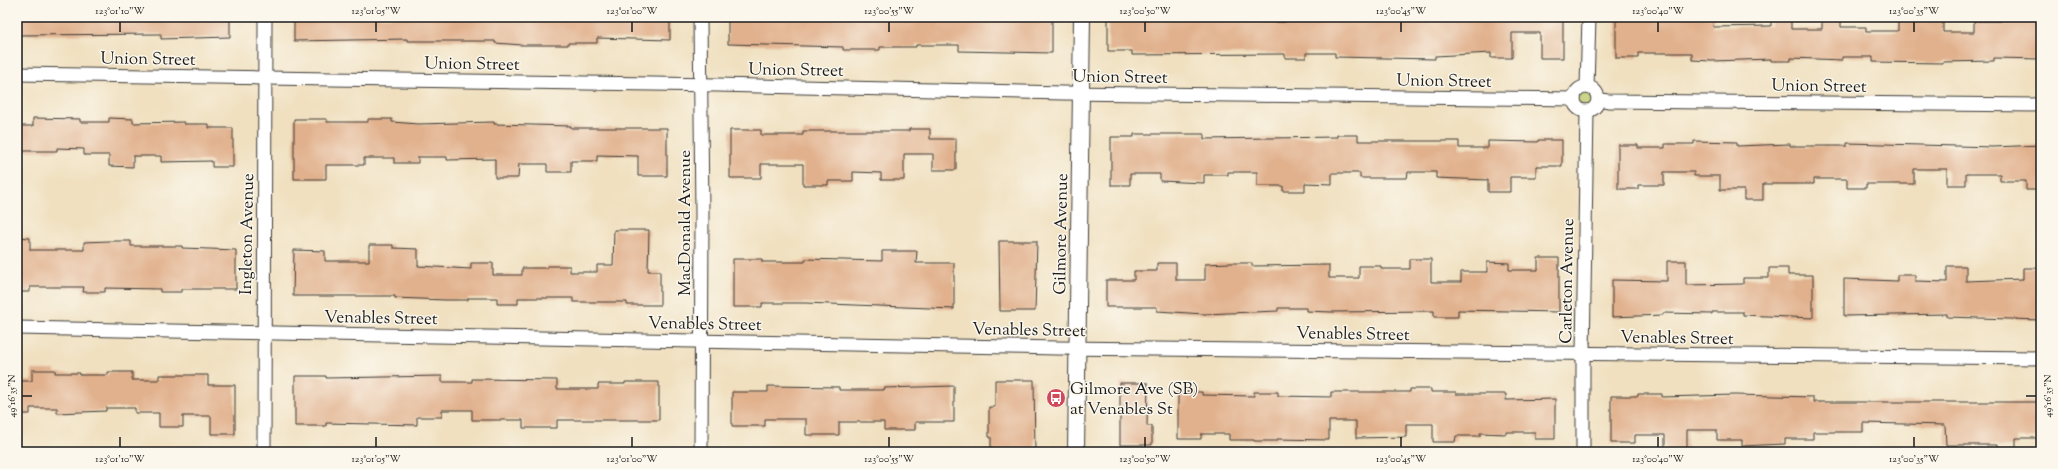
<svg xmlns="http://www.w3.org/2000/svg" width="2058" height="469" font-family="'Sorts Mill Goudy',serif">
  <style>
    .green { fill: #bdc96a; stroke: #6c7243 }
    .building { fill: #e1b18d }
    .lines { fill: none; stroke-linecap: round; stroke-linejoin: round }
    .minor-casing { stroke: #3c3935; stroke-width: 15 }
    .tertiary-casing { stroke: #3c3935; stroke-width: 18 }
    .minor { stroke: #fff; stroke-width: 13 }
    .tertiary { stroke: #fff; stroke-width: 16 }
    .ticks { fill: none; stroke: #1c1c1c; stroke-width: 1.5 }
    .labels { text-anchor: middle; stroke-width: 3; stroke-linejoin: round; paint-order: stroke }
    .street-label { font-size: 17px; fill: #1c1c1c; stroke: #fbf7ec }
    .poi-label { font-size: 17px; fill: #1c1c1c; stroke: #fbf7ec; text-anchor: start }
    .neatline { fill: none; stroke: #1c1c1c; stroke-width: 1.5 }
    .ticks-label { font-size: 10px; text-anchor: middle; fill: #1c1c1c }
  </style>
  <rect width="100%" height="100%" fill="#fbf7ec"/>
  <filter id="ink" filterUnits="userSpaceOnUse"><feTurbulence type="fractalNoise" baseFrequency=".025" numOctaves="2"/><feDisplacementMap in="SourceGraphic" scale="8" xChannelSelector="R" yChannelSelector="G"/><feConvolveMatrix kernelMatrix="1 2 1 2 8 2 1 2 1" color-interpolation-filters="sRGB"/></filter>
  <filter id="wash" filterUnits="userSpaceOnUse"><feTurbulence type="fractalNoise" baseFrequency=".012" numOctaves="4" result="noise"/><feDisplacementMap in="SourceGraphic" scale="16" xChannelSelector="R" yChannelSelector="G"/><feGaussianBlur stdDeviation="0.9" result="paint"/><feColorMatrix in="noise" values="0 0 0 0 0 0 0 0 0 0 0 0 0 0 0 0 0 1.4 0 .05"/><feComposite in="paint" operator="in"/></filter>
  <g filter="url(#wash)">
    <rect width="100%" height="100%" fill="#f0e0c0"/>
    <circle class="green" cx="1586" cy="100" r="10"/>
    <g id="blocks">
      <g class="building">
        <polygon points="17,17 230,17 230,37 161,39 161,34 17,35"/>
        <polygon points="294,17 670,17 670,40 597,38 597,43 568,43 568,45 522,45 495,43 495,41 407,41 407,39 294,41"/>
        <polygon points="728,17 1052,17 1052,53 959,51 959,45 916,45 916,47 880,47 880,50 843,50 843,47 728,44"/>
        <polygon points="1108,17 1255,17 1255,22 1285,22 1285,17 1563,18 1563,58 1540,58 1540,33 1512,33 1512,58 1491,58 1491,53 1435,56 1435,59 1335,57 1335,53 1306,53 1306,58 1285,58 1285,54 1132,55 1132,51 1108,51"/>
        <polygon points="1616,17 1714,17 1713,27 1771,26 1771,17 1791,17 1791,29 1822,29 1822,21 1841,20 1841,27 1866,27 1866,31 1898,31 1898,17 1943,17 1943,32 1974,32 1974,21 2001,21 2001,17 2041,19 2041,59 1994,58 1994,61 1942,62 1942,63 1873,62 1873,57 1842,57 1842,60 1791,58 1791,61 1771,61 1771,59 1712,61 1692,60 1692,53 1638,53 1638,58 1616,58"/>
        <polygon points="33,118 80,119 80,122 109,122 109,118 133,119 133,123 184,122 184,124 209,124 209,128 233,128 233,167 212,167 212,161 161,162 161,156 133,156 133,167 109,166 109,155 84,155 84,149 57,148 57,151 17,151 17,126 33,126"/>
        <polygon points="294,119 327,119 327,122 368,122 368,119 392,119 392,122 418,124 494,122 494,124 571,126 571,128 667,128 667,176 638,176 638,156 597,155 597,161 571,161 571,172 547,172 547,164 519,164 518,178 495,178 495,159 447,160 447,157 418,157 418,163 394,163 394,158 364,158 364,165 326,165 326,179 294,179"/>
        <polygon points="909,129 930,129 930,139 956,139 956,170 933,170 933,154 904,154 904,180 881,180 881,173 853,172 853,181 828,181 828,185 803,185 803,164 761,164 761,178 730,178 730,130 761,130 761,135 803,135 803,131 909,131"/>
        <polygon points="1134,134 1204,134 1204,139 1337,137 1337,135 1358,135 1358,141 1459,141 1459,148 1488,148 1488,141 1538,142 1538,140 1562,140 1562,166 1536,166 1536,177 1510,177 1510,192 1488,192 1488,180 1436,178 1436,172 1408,172 1407,178 1360,178 1360,173 1332,173 1332,184 1305,183 1305,191 1283,191 1283,186 1257,186 1257,172 1228,172 1228,175 1204,175 1204,183 1160,181 1160,174 1130,174 1130,185 1111,185 1111,137 1134,137"/>
        <polygon points="1694,141 1737,142 1737,146 1790,144 1790,146 1847,146 1847,143 1993,147 2041,145 2041,190 2026,190 2026,181 2000,181 2000,174 1966,174 1966,185 1947,185 1947,169 1914,169 1914,184 1866,184 1866,188 1847,188 1847,179 1814,179 1814,184 1763,184 1763,200 1744,200 1744,190 1720,190 1720,176 1694,176 1694,172 1664,172 1664,185 1638,185 1638,189 1618,189 1618,145 1638,145 1638,148 1665,148 1665,144 1694,144"/>
        <polygon points="614,230 649,230 648,271 660,271 660,305 627,305 627,302 573,302 573,298 518,298 518,304 497,304 497,298 468,298 468,300 445,300 395,298 395,296 293,296 294,250 325,251 325,261 369,261 369,245 393,245 393,248 418,249 418,266 471,269 471,263 493,263 493,275 522,275 522,268 547,268 547,266 570,266 570,272 597,272 597,265 613,265"/>
        <polygon points="17,237 30,238 30,250 84,250 84,242 109,241 131,241 131,246 182,246 182,248 236,250 236,289 181,289 181,292 160,292 160,289 105,288 105,292 83,292 84,287 30,287 30,292 17,292"/>
        <polygon points="999,241 1037,241 1035,311 1000,311"/>
        <polygon points="882,251 917,251 916,263 954,263 954,309 805,303 762,303 762,307 733,307 733,259 762,259 762,262 805,262 805,259 882,261"/>
        <polygon points="1538,258 1559,258 1559,312 1458,310 1458,317 1434,317 1434,311 1332,312 1306,311 1306,308 1278,308 1278,311 1204,314 1157,311 1157,307 1106,307 1106,280 1134,280 1134,271 1157,271 1157,263 1176,263 1176,280 1205,280 1205,264 1230,263 1252,263 1252,266 1329,265 1329,278 1359,278 1359,266 1381,266 1381,269 1410,269 1410,259 1431,259 1431,282 1461,282 1461,272 1487,272 1487,262 1509,263 1509,270 1538,270"/>
        <polygon points="1667,261 1686,261 1686,285 1743,284 1743,278 1769,278 1769,268 1788,268 1788,275 1813,275 1813,318 1743,315 1743,312 1712,312 1712,314 1663,313 1663,315 1612,317 1612,280 1667,281"/>
        <polygon points="1947,266 1966,266 1966,281 2023,279 2023,268 2041,268 2041,320 1947,317 1947,314 1844,316 1844,279 1897,281 1897,275 1915,275 1915,281 1947,282"/>
        <polygon points="32,370 55,370 55,373 80,373 80,375 108,375 108,372 132,372 132,380 159,380 159,375 208,375 208,385 235,385 235,434 211,434 211,416 183,416 183,427 159,427 159,413 135,413 135,408 106,408 106,411 57,413 57,408 30,408 30,414 17,414 17,381 32,381"/>
        <polygon points="295,376 326,376 326,378 442,376 442,382 472,382 472,379 557,380 557,389 598,389 598,384 625,384 625,382 659,382 659,420 557,420 557,428 523,428 523,420 472,420 472,410 442,410 442,417 417,417 417,425 326,423 326,426 295,426"/>
        <polygon points="995,380 1034,380 1035,452 991,452 991,437 989,437 989,407 995,407"/>
        <polygon points="1120,383 1148,383 1147,426 1152,426 1152,445 1120,445"/>
        <polygon points="768,386 839,387 839,390 884,390 884,388 954,386 954,422 915,422 915,430 884,430 884,422 839,422 839,435 806,435 806,419 765,419 765,426 732,426 732,392 768,392"/>
        <polygon points="1410,389 1431,389 1431,392 1456,392 1456,394 1506,394 1506,400 1555,399 1555,439 1535,439 1535,432 1506,432 1506,434 1480,433 1480,436 1456,436 1455,442 1433,442 1433,424 1406,424 1406,437 1356,438 1356,421 1329,421 1329,440 1277,439 1277,441 1254,441 1254,440 1229,440 1229,434 1201,434 1201,439 1178,439 1178,392 1202,392 1202,395 1254,396 1254,392 1278,392 1278,396 1331,397 1331,392 1410,392"/>
        <polygon points="1638,394 1662,394 1662,397 1735,395 1813,397 1813,402 2041,402 2041,438 2016,438 2016,447 1997,447 1997,445 1946,445 1945,425 1863,423 1863,432 1813,432 1813,439 1785,439 1785,444 1742,446 1742,440 1717,440 1717,430 1687,430 1687,452 1665,452 1665,435 1635,435 1635,443 1611,443 1611,396 1638,396"/>
      </g>
    </g>
  </g>
  <g filter="url(#ink)">
    <use href="#blocks" fill-opacity="0" stroke="#3c3935" stroke-width="1"/>
    <g class="lines">
      <g class="minor-casing">
        <g id="minor">
          <polyline points="700,17 702,214 701,452"/>
          <polyline points="17,74 718,85 1063,93 1574,99"/>
          <polyline points="1587,87 1589,17"/>
          <circle cx="1586" cy="99" r="12"/>
          <polyline points="1598,99 1608,101 2041,105"/>
          <polyline points="17,328 1057,348 2041,358"/>
          <polyline points="264,452 265,17"/>
          <polyline points="1583,452 1583,354 1587,111"/>
        </g>
      </g>
      <g class="tertiary-casing">
        <polyline id="tertiary" points="1076,452 1082,17"/>
      </g>
      <use href="#minor" class="minor"/>
      <use href="#tertiary" class="tertiary"/>
    </g>
  </g>
  <path class="ticks" d="M120,22V32M376,22V32M632,22V32M889,22V32M1145,22V32M1401,22V32M1658,22V32M1914,22V32M22,396H32M2026,396H2036M120,437V447M376,437V447M632,437V447M889,437V447M1145,437V447M1401,437V447M1658,437V447M1914,437V447"/>
  <defs>
    <g id="bus-disc" transform="scale(1)"><circle r="9.5" fill="#d1495b" stroke="#fbf7ec"/><path d="M-5-6H5V4H4V6H2V4H-2V6H-4V4H-5ZM-3.5-4V0h7V-4ZM-3.5 1.2v1.5H-2V1.2ZM2 1.2v1.5H3.5V1.2Z" fill="#fff"/></g>
  </defs>
  <g fill-rule="evenodd">
    <use href="#bus-disc" x="1056" y="398"/>
  </g>
  <g class="labels">
    <g class="street-label">
      <text transform="translate(148 58) rotate(1)" y="6">Union Street</text>
      <text transform="translate(472 63) rotate(1)" y="6">Union Street</text>
      <text transform="translate(796 69) rotate(1)" y="6">Union Street</text>
      <text transform="translate(1120 76) rotate(1)" y="6">Union Street</text>
      <text transform="translate(1444 80) rotate(1)" y="6">Union Street</text>
      <text transform="translate(1819 85) rotate(1)" y="6">Union Street</text>
      <text transform="translate(684 223) rotate(-90)" y="6">MacDonald Avenue</text>
      <text transform="translate(246 234) rotate(-89)" y="6">Ingleton Avenue</text>
      <text transform="translate(1060 234) rotate(-89)" y="6">Gilmore Avenue</text>
      <text transform="translate(1566 281) rotate(-89)" y="6">Carleton Avenue</text>
      <text transform="translate(381 317) rotate(1)" y="6">Venables Street</text>
      <text transform="translate(705 323) rotate(1)" y="6">Venables Street</text>
      <text transform="translate(1029 329) rotate(1)" y="6">Venables Street</text>
      <text transform="translate(1353 333) rotate(1)" y="6">Venables Street</text>
      <text transform="translate(1677 337) rotate(1)" y="6">Venables Street</text>
    </g>
    <g class="poi-label">
      <text x="1070" y="394">Gilmore Ave (SB)<tspan x="1070" dy="20">at Venables St</tspan></text>
    </g>
  </g>
  <rect width="2058" height="469" fill="none" stroke="#fbf7ec" stroke-width="44"/>
  <rect x="22" y="22" width="2014" height="425" class="neatline"/>
  <g class="ticks-label">
    <text x="120" y="14">123°01'10"W</text>
    <text x="376" y="14">123°01'05"W</text>
    <text x="632" y="14">123°01'00"W</text>
    <text x="889" y="14">123°00'55"W</text>
    <text x="1145" y="14">123°00'50"W</text>
    <text x="1401" y="14">123°00'45"W</text>
    <text x="1658" y="14">123°00'40"W</text>
    <text x="1914" y="14">123°00'35"W</text>
    <text transform="translate(11 396) rotate(-90)" y="4">49°16'35"N</text>
    <text transform="translate(2047 396) rotate(-90)" y="4">49°16'35"N</text>
    <text x="120" y="462">123°01'10"W</text>
    <text x="376" y="462">123°01'05"W</text>
    <text x="632" y="462">123°01'00"W</text>
    <text x="889" y="462">123°00'55"W</text>
    <text x="1145" y="462">123°00'50"W</text>
    <text x="1401" y="462">123°00'45"W</text>
    <text x="1658" y="462">123°00'40"W</text>
    <text x="1914" y="462">123°00'35"W</text>
  </g>
</svg>
